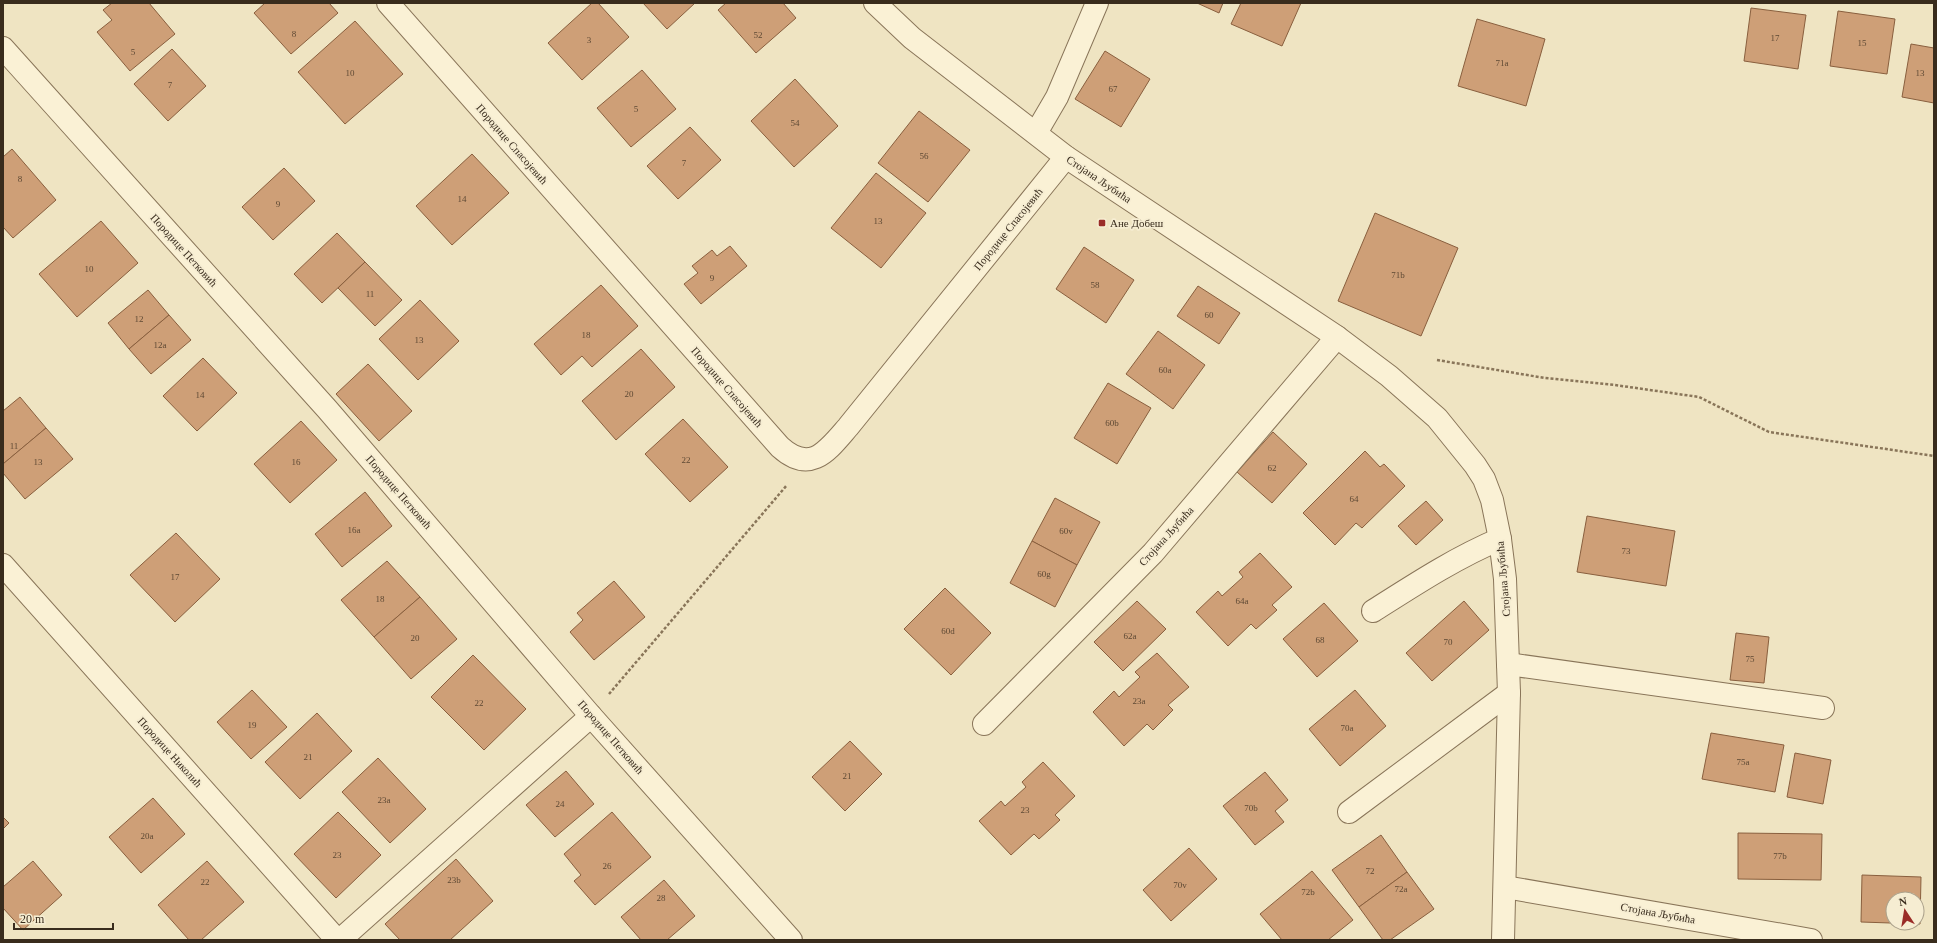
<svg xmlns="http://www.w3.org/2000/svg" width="1937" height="943" font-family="'Times New Roman',serif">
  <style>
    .building { fill: #ce9f77; stroke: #895f3e; fill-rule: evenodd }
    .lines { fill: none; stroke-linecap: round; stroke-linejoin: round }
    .minor-casing { stroke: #897559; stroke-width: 24 }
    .path { stroke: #897559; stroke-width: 2.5; stroke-dasharray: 3 2; stroke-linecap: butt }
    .minor { stroke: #faf1d5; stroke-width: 22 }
    .poi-dot { fill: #9a2c27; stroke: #f6edd2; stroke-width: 1.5 }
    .labels { text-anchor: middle; stroke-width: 3.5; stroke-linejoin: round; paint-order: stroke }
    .number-label { font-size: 9px; fill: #5e4934 }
    .street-label { font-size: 11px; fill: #392c1d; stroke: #f6edd2 }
    .poi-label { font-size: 11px; fill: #392c1d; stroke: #f6edd2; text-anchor: start }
  </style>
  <rect width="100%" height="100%" fill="#efe4c2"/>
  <g class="building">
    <polygon points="112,3 149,3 175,34 130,71 97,32 112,20 103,10"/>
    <polygon points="265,3 329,3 338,13 291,54 254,13"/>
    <polygon points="592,3 598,3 629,37 582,80 548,43"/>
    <polygon points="643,3 695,3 667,29"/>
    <polygon points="726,3 783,3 796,18 756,53 718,10"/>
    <polygon points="1197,3 1223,3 1219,13"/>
    <polygon points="1241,3 1301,3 1282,46 1231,24"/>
    <polygon points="1751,8 1806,15 1798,69 1744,61"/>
    <polygon points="1838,11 1895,19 1887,74 1830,66"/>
    <polygon points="1477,19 1545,39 1526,106 1458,86"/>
    <polygon points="355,21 403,74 345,124 298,72"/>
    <polygon points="1911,44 1934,48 1934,103 1902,97"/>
    <polygon points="172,49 206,86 168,121 134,84"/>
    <polygon points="1105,51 1150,79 1121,127 1075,99"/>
    <polygon points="642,70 676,109 631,147 597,108"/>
    <polygon points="795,79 838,126 794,167 751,121"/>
    <polygon points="919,111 970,150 928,202 878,163"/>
    <polygon points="690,127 721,160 678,199 647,166"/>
    <polygon points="12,149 56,200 13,238 3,227 3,157"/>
    <polygon points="472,154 509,193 452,245 416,206"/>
    <polygon points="284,168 315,201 273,240 242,207"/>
    <polygon points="876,173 926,213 881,268 831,228"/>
    <polygon points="1375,213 1458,248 1421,336 1338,301"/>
    <polygon points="101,221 138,263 77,317 39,274"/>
    <polygon points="337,233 365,262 322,303 294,274"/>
    <polygon points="730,246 747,266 701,304 684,284 698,273 692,266 712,250 717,256"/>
    <polygon points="1084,247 1134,280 1106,323 1056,289"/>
    <polygon points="365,262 402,300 375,326 338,288"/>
    <polygon points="601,285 638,326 592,367 582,356 561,375 534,344"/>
    <polygon points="1198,286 1240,313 1219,344 1177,316"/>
    <polygon points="148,290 169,315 129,349 108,323"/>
    <polygon points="420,300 459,341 418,380 379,339"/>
    <polygon points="169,315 191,340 151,374 129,349"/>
    <polygon points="1158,331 1205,365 1173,409 1126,374"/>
    <polygon points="641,349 675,387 616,440 582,401"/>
    <polygon points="203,358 237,393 197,431 163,396"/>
    <polygon points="368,364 412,411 379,441 336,394"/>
    <polygon points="1108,383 1151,408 1117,464 1074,438"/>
    <polygon points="20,397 46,428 3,464 3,411"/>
    <polygon points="683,419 728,467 690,502 645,454"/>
    <polygon points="301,421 337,460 290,503 254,464"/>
    <polygon points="46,428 73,459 25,499 3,473 3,464"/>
    <polygon points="1273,432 1307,464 1272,503 1237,472"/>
    <polygon points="1365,451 1380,467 1384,464 1405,486 1362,528 1356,523 1335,545 1303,513"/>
    <polygon points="365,492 392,526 342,567 315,534"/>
    <polygon points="1055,498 1100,522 1077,565 1032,541"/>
    <polygon points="1426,501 1443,520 1416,545 1398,526"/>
    <polygon points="1587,516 1675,531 1666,586 1577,572"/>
    <polygon points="176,533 220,579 175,622 130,575"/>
    <polygon points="1032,541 1077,565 1055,607 1010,583"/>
    <polygon points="1260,553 1292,587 1272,605 1277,610 1256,629 1251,624 1228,646 1196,612 1218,591 1222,596 1243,577 1239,572"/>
    <polygon points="387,561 420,597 374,637 341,600"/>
    <polygon points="614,581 645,617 594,660 570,632 583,620 577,613"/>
    <polygon points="945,588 991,633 951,675 904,629"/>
    <polygon points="420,597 457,639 411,679 374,637"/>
    <polygon points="1137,601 1166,629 1123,671 1094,642"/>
    <polygon points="1464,601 1489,630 1432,681 1406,653"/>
    <polygon points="1324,603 1358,641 1317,677 1283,639"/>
    <polygon points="1736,633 1769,637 1764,683 1730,680"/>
    <polygon points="1157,653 1189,687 1168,705 1173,710 1153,730 1147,724 1124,746 1093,712 1114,691 1119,697 1140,677 1135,672"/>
    <polygon points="473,655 526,709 484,750 431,697"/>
    <polygon points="252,690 287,727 251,759 217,722"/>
    <polygon points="1355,690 1386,726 1340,766 1309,729"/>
    <polygon points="317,713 352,751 300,799 265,762"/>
    <polygon points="1711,733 1784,745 1775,792 1702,779"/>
    <polygon points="850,741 882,774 845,811 812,777"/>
    <polygon points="1795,753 1831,760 1823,804 1787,797"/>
    <polygon points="378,758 426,809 390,843 342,792"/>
    <polygon points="1043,762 1075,796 1055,815 1060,820 1039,839 1034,834 1011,855 979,821 1001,801 1005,806 1026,787 1022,782"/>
    <polygon points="566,771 594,804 555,837 526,805"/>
    <polygon points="1265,772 1288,800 1275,811 1284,822 1255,845 1223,806"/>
    <polygon points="153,798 185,834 141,873 109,837"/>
    <polygon points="338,812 381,855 336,898 294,854"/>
    <polygon points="612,812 651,857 595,905 574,881 581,875 564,854"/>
    <polygon points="3,817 9,823 3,829"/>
    <polygon points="1738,833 1822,834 1821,880 1738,879"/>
    <polygon points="1381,835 1407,872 1359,907 1332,870"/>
    <polygon points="1189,848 1217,879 1171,921 1143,890"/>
    <polygon points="456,859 493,901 450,940 400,940 385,924"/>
    <polygon points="33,861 62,895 23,930 3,908 3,887"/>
    <polygon points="207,861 244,902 201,940 189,940 158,905"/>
    <polygon points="1312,871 1353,920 1328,940 1282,940 1260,914"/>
    <polygon points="1407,872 1434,909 1390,940 1383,940 1359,907"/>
    <path d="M1862,875L1921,877L1920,924L1861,922ZM1893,899H1917V923H1893Z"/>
    <polygon points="664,880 695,916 667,940 641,940 621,917"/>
  </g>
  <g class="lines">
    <g class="minor-casing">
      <g id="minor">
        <path d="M388,3L780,447C811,475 828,450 848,427L1066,157"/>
        <polyline points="875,3 912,38 1066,157 1337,337 1389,376 1437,418 1475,465 1484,479 1492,500 1500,539 1505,579 1509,693 1503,940"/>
        <polyline points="3,48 327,409 591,716 791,940"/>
        <polyline points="1036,133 1057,97 1097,3"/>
        <polyline points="3,565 337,940"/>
        <path d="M1373,611C1414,585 1455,558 1500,539"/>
        <polyline points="1508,664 1823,708"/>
        <polyline points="984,724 1153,553 1337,337"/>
        <polyline points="1349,812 1509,693"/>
        <polyline points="1505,887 1811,940"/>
        <polyline points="340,940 591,716"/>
      </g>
    </g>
    <g class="path">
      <polyline points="1437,360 1545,378 1615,385 1699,397 1769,432 1934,456"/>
      <polyline points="609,694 787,485"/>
    </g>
    <use href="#minor" class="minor"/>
  </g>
  <rect class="poi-dot" x="1098" y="219" width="8" height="8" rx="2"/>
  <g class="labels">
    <g class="number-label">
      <text x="294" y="37">8</text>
      <text x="758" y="38">52</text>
      <text x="1775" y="41">17</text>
      <text x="589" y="43">3</text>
      <text x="1862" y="46">15</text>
      <text x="133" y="55">5</text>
      <text x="1502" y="66">71a</text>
      <text x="350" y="76">10</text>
      <text x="1920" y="76">13</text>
      <text x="170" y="88">7</text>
      <text x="1113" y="92">67</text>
      <text x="636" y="112">5</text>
      <text x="795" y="126">54</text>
      <text x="924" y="159">56</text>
      <text x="684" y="166">7</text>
      <text x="20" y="182">8</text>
      <text x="462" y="202">14</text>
      <text x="278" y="207">9</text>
      <text x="878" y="224">13</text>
      <text x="89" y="272">10</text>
      <text x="1398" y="278">71b</text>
      <text x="712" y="281">9</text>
      <text x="1095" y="288">58</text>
      <text x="370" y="297">11</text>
      <text x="1209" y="318">60</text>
      <text x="139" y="322">12</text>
      <text x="586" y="338">18</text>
      <text x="419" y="343">13</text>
      <text x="160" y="348">12a</text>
      <text x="1165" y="373">60a</text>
      <text x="629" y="397">20</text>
      <text x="200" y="398">14</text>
      <text x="1112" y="426">60b</text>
      <text x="14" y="449">11</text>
      <text x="686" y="463">22</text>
      <text x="38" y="465">13</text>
      <text x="296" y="465">16</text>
      <text x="1272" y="471">62</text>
      <text x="1354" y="502">64</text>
      <text x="354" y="533">16a</text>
      <text x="1066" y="534">60v</text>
      <text x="1626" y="554">73</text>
      <text x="1044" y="577">60g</text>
      <text x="175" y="580">17</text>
      <text x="380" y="602">18</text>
      <text x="1242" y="604">64a</text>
      <text x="948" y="634">60d</text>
      <text x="1130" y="639">62a</text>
      <text x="415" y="641">20</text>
      <text x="1320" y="643">68</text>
      <text x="1448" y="645">70</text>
      <text x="1750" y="662">75</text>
      <text x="1139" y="704">23a</text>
      <text x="479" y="706">22</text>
      <text x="252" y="728">19</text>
      <text x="1347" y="731">70a</text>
      <text x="308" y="760">21</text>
      <text x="1743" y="765">75a</text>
      <text x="847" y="779">21</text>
      <text x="384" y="803">23a</text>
      <text x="560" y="807">24</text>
      <text x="1251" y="811">70b</text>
      <text x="1025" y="813">23</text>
      <text x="147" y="839">20a</text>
      <text x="337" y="858">23</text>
      <text x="1780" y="859">77b</text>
      <text x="607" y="869">26</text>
      <text x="1370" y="874">72</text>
      <text x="454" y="883">23b</text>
      <text x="205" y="885">22</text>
      <text x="1180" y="888">70v</text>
      <text x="1401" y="892">72a</text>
      <text x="1308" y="895">72b</text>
      <text x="661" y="901">28</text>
    </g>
    <g class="street-label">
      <text transform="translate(512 144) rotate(49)" y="4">Породице Спасојевић</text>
      <text transform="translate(1099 179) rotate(34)" y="4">Стојана Љубића</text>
      <text transform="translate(1008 229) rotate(-51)" y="4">Породице Спасојевић</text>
      <text transform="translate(184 250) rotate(48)" y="4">Породице Петковић</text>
      <text transform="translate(727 387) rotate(49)" y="4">Породице Спасојевић</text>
      <text transform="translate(399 492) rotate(49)" y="4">Породице Петковић</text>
      <text transform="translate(1166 536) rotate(-48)" y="4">Стојана Љубића</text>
      <text transform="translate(1503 579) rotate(-95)" y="4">Стојана Љубића</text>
      <text transform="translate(611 737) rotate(49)" y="4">Породице Петковић</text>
      <text transform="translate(170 752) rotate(48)" y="4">Породице Николић</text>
      <text transform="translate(1658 913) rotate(10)" y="4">Стојана Љубића</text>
    </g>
    <g class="poi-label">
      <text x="1110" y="227">Ане Добеш</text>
    </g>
  </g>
  <rect width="1937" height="943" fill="none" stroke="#392c1d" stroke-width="8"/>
  <g transform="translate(1905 911) rotate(348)"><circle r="19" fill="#f6edd2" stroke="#aaa08a"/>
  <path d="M0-3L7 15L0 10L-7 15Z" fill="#9a2c27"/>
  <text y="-6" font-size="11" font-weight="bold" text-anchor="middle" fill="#392c1d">N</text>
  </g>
  <path d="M14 923v6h99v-6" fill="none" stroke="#392c1d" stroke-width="2"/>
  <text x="20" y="923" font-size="12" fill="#392c1d" stroke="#f6edd2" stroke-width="3" paint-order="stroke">20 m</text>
</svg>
